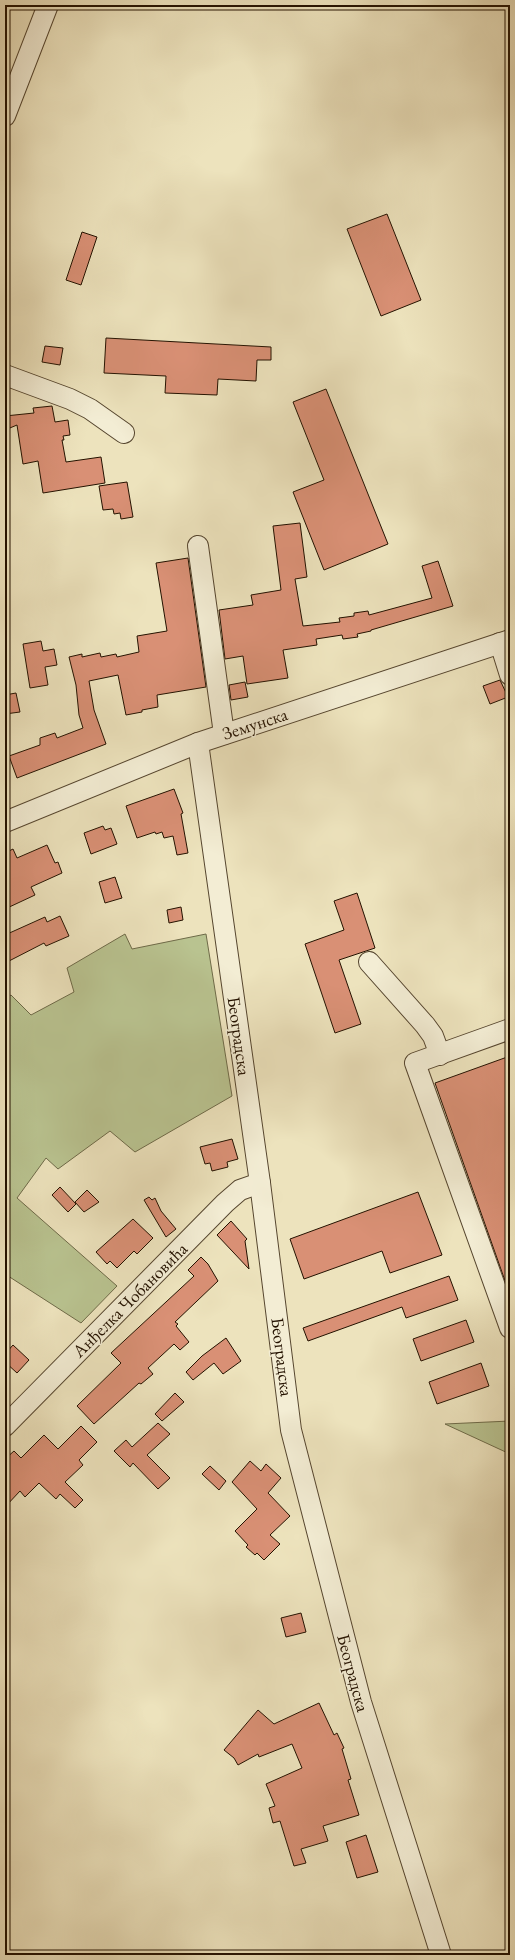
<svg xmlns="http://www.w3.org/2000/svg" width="515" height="1960" font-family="'EB Garamond',serif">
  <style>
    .green { fill: #b9c390; stroke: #6e6a48 }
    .building { fill: #d99075; stroke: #241200 }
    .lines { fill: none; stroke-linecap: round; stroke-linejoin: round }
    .minor-casing { stroke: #56462f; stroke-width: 22 }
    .minor { stroke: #f3edd4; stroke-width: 20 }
    .labels { text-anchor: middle; stroke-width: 3; stroke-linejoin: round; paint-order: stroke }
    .street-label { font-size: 18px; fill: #241200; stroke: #f3edd4 }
  </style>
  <rect width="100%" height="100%" fill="#ede3bd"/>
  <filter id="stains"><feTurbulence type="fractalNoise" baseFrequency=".005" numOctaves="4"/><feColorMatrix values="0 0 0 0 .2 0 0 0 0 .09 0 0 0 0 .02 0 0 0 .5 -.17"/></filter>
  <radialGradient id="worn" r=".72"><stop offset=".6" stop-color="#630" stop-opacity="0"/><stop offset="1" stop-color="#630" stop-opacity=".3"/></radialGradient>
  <g class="green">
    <polygon points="125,934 132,949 206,934 232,1096 135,1152 110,1131 58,1169 46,1158 17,1198 117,1286 81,1323 5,1274 5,999 11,995 31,1015 74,992 67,968"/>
    <polygon points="510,1421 510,1454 445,1424"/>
  </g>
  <g class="building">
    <polygon points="387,214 421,300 381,316 347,229"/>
    <polygon points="82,232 97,237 81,285 66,280"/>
    <polygon points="106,338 271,347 271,360 257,360 256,381 218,379 217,395 165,393 166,376 104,373"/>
    <polygon points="45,346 63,348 60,365 42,362"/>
    <polygon points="326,389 388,544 324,570 293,492 324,480 293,402"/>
    <polygon points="52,406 55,422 68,420 70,435 63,436 64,440 62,440 66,462 101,457 105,483 43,493 38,461 23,464 17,425 5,430 5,416 34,413 33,408"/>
    <polygon points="127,482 133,517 121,519 120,513 114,514 113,509 103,510 99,486"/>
    <polygon points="300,523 307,577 295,579 303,626 340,622 339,618 354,616 354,613 368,611 369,615 432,598 422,566 438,561 453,606 371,630 371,631 357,634 358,637 343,639 342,635 316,639 317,645 283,650 288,678 247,684 243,656 225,659 219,610 253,605 251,595 281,590 273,526"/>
    <polygon points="188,558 206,687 157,695 158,707 142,710 142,712 126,715 118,675 89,681 94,710 106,744 17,778 9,756 40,745 40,738 55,733 57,738 83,728 79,715 76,685 69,657 82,654 82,657 100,653 101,657 116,654 117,657 139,652 137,636 167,631 156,563"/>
    <polygon points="41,641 43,651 54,649 57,665 45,667 48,685 30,688 23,644"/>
    <polygon points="500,680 508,697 490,704 483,686"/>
    <polygon points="245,682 248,697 231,700 229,685"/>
    <polygon points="16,693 20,712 5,714 5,695"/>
    <polygon points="174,789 183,813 181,814 188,853 177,855 173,836 164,838 162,832 156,834 155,832 137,838 126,806"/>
    <polygon points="103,826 105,830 111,828 117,844 91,854 84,833"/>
    <polygon points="47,845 55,863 58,862 62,873 31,887 35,895 5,909 5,853 13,849 17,858"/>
    <polygon points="115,877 122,898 105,903 99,882"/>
    <polygon points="357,893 375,948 339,960 361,1024 335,1033 305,944 344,930 334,901"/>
    <polygon points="181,907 183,920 169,923 167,910"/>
    <polygon points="60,916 69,936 46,946 44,943 9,961 5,955 5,935 45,917 47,922"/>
    <polygon points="510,1056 510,1292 509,1292 435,1083"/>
    <polygon points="232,1139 238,1159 227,1162 228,1167 212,1171 210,1163 205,1164 200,1147"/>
    <polygon points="60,1187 76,1204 68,1212 52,1195"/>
    <polygon points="87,1190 99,1202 84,1212 75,1202"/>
    <polygon points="418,1192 442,1255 390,1273 382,1251 304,1279 290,1239"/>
    <polygon points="149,1197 152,1200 155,1198 161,1211 176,1229 166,1237 144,1200"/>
    <polygon points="133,1219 153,1238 137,1254 134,1251 117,1268 110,1261 107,1264 96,1252"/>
    <polygon points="231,1221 247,1239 245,1241 249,1269 217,1235"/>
    <polygon points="201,1257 208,1264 218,1281 175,1322 178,1324 176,1326 189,1342 180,1350 174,1344 148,1368 153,1374 141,1384 139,1383 94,1424 77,1406 121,1363 111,1353 194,1276 188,1270"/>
    <polygon points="449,1276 458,1300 406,1318 402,1307 308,1341 303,1328"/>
    <polygon points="466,1320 474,1342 421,1361 413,1339"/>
    <polygon points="226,1338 241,1361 223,1374 214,1363 193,1380 186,1372 202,1356"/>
    <polygon points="13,1345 29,1360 17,1373 5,1362 5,1354"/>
    <polygon points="481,1363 489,1386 437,1404 429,1382"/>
    <polygon points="175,1393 184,1402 162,1421 155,1414"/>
    <polygon points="158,1423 170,1434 147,1455 170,1478 158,1489 133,1463 130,1467 114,1451 126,1440 132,1447"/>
    <polygon points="81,1426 97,1442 79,1460 83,1465 65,1482 83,1500 75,1508 60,1494 56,1499 39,1483 25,1497 20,1491 5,1507 5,1459 14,1451 21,1458 44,1435 58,1449"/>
    <polygon points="250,1461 261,1471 266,1464 281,1478 268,1493 290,1516 270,1535 280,1544 264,1560 257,1553 255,1555 246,1547 248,1545 235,1531 257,1509 232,1482"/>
    <polygon points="210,1466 226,1481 219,1490 202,1474"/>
    <polygon points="301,1613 306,1632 286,1637 281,1618"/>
    <polygon points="319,1703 334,1735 337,1733 344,1748 342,1749 351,1779 348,1780 359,1815 323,1826 328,1841 301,1849 306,1863 294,1866 280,1821 273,1823 269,1808 275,1806 266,1784 302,1768 292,1744 259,1757 258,1754 238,1765 234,1758 224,1750 258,1710 274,1724"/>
    <polygon points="366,1835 378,1872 357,1878 346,1842"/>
  </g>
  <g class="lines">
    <g class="minor-casing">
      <g id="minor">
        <polyline points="5,116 48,5"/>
        <polyline points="5,375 70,399 90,409 124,433"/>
        <polyline points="198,546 224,734"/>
        <polyline points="500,643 510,675"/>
        <polyline points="198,743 260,1183 291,1430 361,1702 441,1955"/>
        <polyline points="5,822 198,743 510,640"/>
        <polyline points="369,962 425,1025 433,1036 440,1055"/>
        <polyline points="510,1029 415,1063 510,1328"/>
        <polyline points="5,1426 225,1203 240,1190 260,1183"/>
      </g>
    </g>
    <use href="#minor" class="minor"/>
  </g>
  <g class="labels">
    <g class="street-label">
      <text transform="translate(255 724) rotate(-18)" y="6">Земунска</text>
      <text transform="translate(239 1036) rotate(82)" y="6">Београдска</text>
      <text transform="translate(130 1300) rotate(-45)" y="6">Анђелка Чобановића</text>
      <text transform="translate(282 1357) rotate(83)" y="6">Београдска</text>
      <text transform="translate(353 1673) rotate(75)" y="6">Београдска</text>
    </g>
  </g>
  <rect width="515" height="1960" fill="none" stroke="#ede3bd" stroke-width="20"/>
  <rect x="6" y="6" width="503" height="1948" fill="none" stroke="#241200" stroke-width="2"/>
  <rect x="10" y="10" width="495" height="1940" fill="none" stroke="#241200"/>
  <rect width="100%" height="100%" filter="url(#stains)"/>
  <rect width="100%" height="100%" fill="url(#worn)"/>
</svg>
